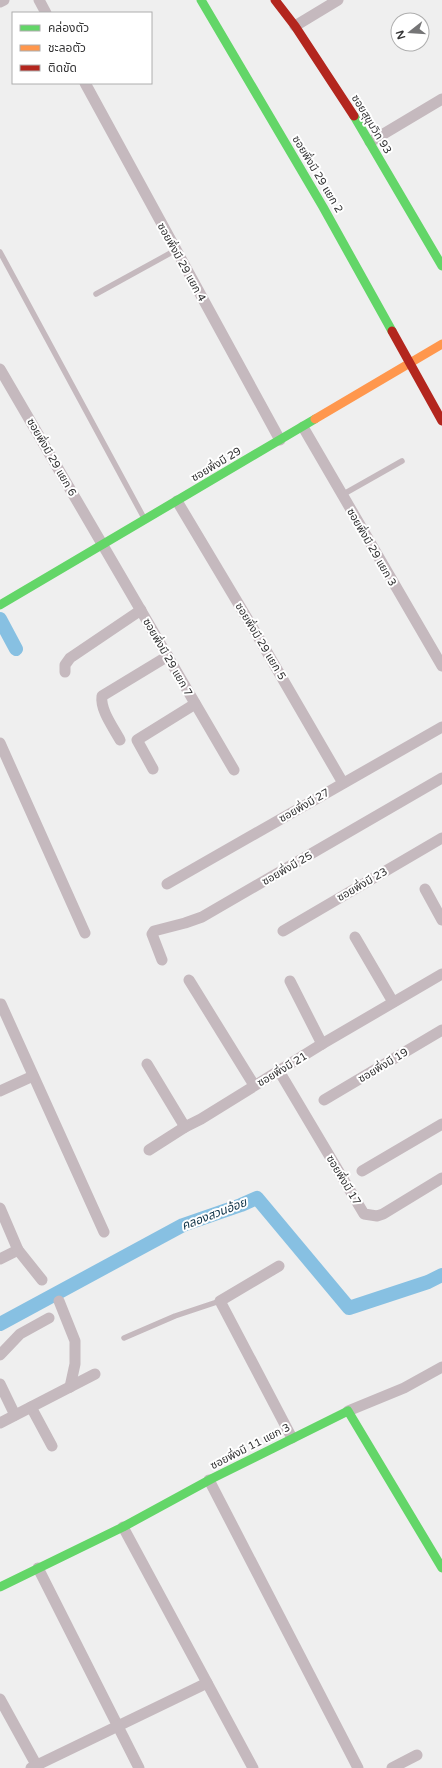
<svg xmlns="http://www.w3.org/2000/svg" width="442" height="1768" font-family="'Varela Round','Noto Sans Thai',sans-serif">
  <style>
    .lines { fill: none; stroke-linecap: round; stroke-linejoin: round }
    .canal { stroke: #87c0e2; stroke-width: 14 }
    .lane { stroke: #c5b9be; stroke-width: 5.5 }
    .street { stroke: #c5b9be; stroke-width: 11 }
    .fast { stroke: #63d668; stroke-width: 9 }
    .slow { stroke: #ff974d; stroke-width: 9 }
    .jam { stroke: #b3261e; stroke-width: 9 }
    .labels { text-anchor: middle; stroke-width: 4; stroke-linejoin: round; paint-order: stroke }
    .street-label { font-size: 11px; fill: #343435; stroke: #fff }
    .water-label { font-size: 12px; font-style: italic; fill: #0b2f44; stroke: #fff }
  </style>
  <rect width="100%" height="100%" fill="#efefef"/>
  <g class="lines">
    <g class="canal">
      <polyline points="0,619 16,649"/>
      <polyline points="0,1324 183,1225 241,1205 257,1198 349,1308 428,1282 442,1275"/>
    </g>
    <g class="lane">
      <polyline points="0,252 144,518"/>
      <polyline points="96,294 176,250"/>
      <polyline points="342,495 402,461"/>
      <polyline points="124,1338 175,1316 220,1301"/>
    </g>
    <g class="street">
      <polyline points="39,0 46,13"/>
      <polyline points="0,2 4,0"/>
      <polyline points="295,26 338,0"/>
      <polyline points="85,83 280,440"/>
      <polyline points="370,142 442,99"/>
      <polyline points="0,369 234,770"/>
      <polyline points="303,427 442,666"/>
      <polyline points="177,501 260,640 343,783"/>
      <polyline points="65,672 65,665 70,658 141,610"/>
      <path d="M120,740C113,727 100,710 102,696L168,656"/>
      <polyline points="0,743 85,933"/>
      <polyline points="153,769 137,740 195,704"/>
      <polyline points="167,884 442,727"/>
      <polyline points="425,889 442,920"/>
      <polyline points="283,931 442,838"/>
      <polyline points="355,937 393,1002"/>
      <polyline points="162,960 152,934 154,931 185,923 202,917 442,778"/>
      <polyline points="189,980 254,1085"/>
      <polyline points="290,981 322,1044"/>
      <polyline points="1,1004 104,1232"/>
      <polyline points="147,1064 185,1127 201,1119 322,1044 442,974"/>
      <polyline points="279,1071 364,1214 377,1216 383,1214 442,1178"/>
      <polyline points="0,1091 33,1076"/>
      <polyline points="324,1100 442,1030"/>
      <polyline points="149,1150 185,1127"/>
      <polyline points="362,1171 442,1124"/>
      <polyline points="0,1208 18,1250 0,1259"/>
      <polyline points="18,1250 42,1280"/>
      <polyline points="279,1266 220,1301 292,1438"/>
      <polyline points="59,1301 75,1341 75,1364 70,1387"/>
      <polyline points="0,1355 20,1334 49,1318"/>
      <polyline points="0,1384 15,1415"/>
      <polyline points="31,1407 52,1446"/>
      <polyline points="348,1411 404,1388 442,1367"/>
      <polyline points="0,1423 95,1374"/>
      <polyline points="209,1480 358,1768"/>
      <polyline points="123,1527 253,1768"/>
      <polyline points="38,1568 139,1768"/>
      <polyline points="0,1699 38,1768"/>
      <polyline points="31,1768 207,1683"/>
      <polyline points="392,1768 417,1755"/>
    </g>
    <g class="fast">
      <polyline points="201,0 323,207 392,331"/>
      <polyline points="354,116 442,266"/>
      <polyline points="0,605 315,419"/>
      <polyline points="0,1587 123,1527 213,1478 348,1411 442,1568"/>
    </g>
    <polyline class="slow" points="315,419 442,344"/>
    <g class="jam">
      <polyline points="275,0 295,26 354,116"/>
      <polyline points="392,331 442,421"/>
    </g>
  </g>
  <g class="labels">
    <g class="street-label">
      <text transform="translate(372 124) rotate(59)" y="4">ซอยสุขุมวิท 93</text>
      <text transform="translate(318 174) rotate(59)" y="4">ซอยพึ่งมี 29 แยก 2</text>
      <text transform="translate(182 262) rotate(61)" y="4">ซอยพึ่งมี 29 แยก 4</text>
      <text transform="translate(52 457) rotate(60)" y="4">ซอยพึ่งมี 29 แยก 6</text>
      <text transform="translate(216 464) rotate(-31)" y="4">ซอยพึ่งมี 29</text>
      <text transform="translate(372 547) rotate(60)" y="4">ซอยพึ่งมี 29 แยก 3</text>
      <text transform="translate(261 641) rotate(59)" y="4">ซอยพึ่งมี 29 แยก 5</text>
      <text transform="translate(168 657) rotate(60)" y="4">ซอยพึ่งมี 29 แยก 7</text>
      <text transform="translate(304 805) rotate(-30)" y="4">ซอยพึ่งมี 27</text>
      <text transform="translate(287 868) rotate(-30)" y="4">ซอยพึ่งมี 25</text>
      <text transform="translate(362 884) rotate(-30)" y="4">ซอยพึ่งมี 23</text>
      <text transform="translate(383 1065) rotate(-31)" y="4">ซอยพึ่งมี 19</text>
      <text transform="translate(282 1069) rotate(-31)" y="4">ซอยพึ่งมี 21</text>
      <text transform="translate(344 1180) rotate(59)" y="4">ซอยพึ่งมี 17</text>
      <text transform="translate(250 1446) rotate(-27)" y="4">ซอยพึ่งมี 11 แยก 3</text>
    </g>
    <g class="water-label">
      <text transform="translate(214 1214) rotate(-21)" y="4">คลองสวนอ้อย</text>
    </g>
  </g>
  <rect x="12" y="12" width="140" height="72" fill="#ffffff" stroke="#aeaeae"/>
  <rect x="20" y="25" width="20" height="6" fill="#63d668" stroke="#aeaeae"/>
  <text x="48" y="32" font-size="12" fill="#343435">คล่องตัว</text>
  <rect x="20" y="45" width="20" height="6" fill="#ff974d" stroke="#aeaeae"/>
  <text x="48" y="52" font-size="12" fill="#343435">ชะลอตัว</text>
  <rect x="20" y="65" width="20" height="6" fill="#b3261e" stroke="#aeaeae"/>
  <text x="48" y="72" font-size="12" fill="#343435">ติดขัด</text>
  <g transform="translate(410 32) rotate(253)"><circle r="19" fill="#ffffff" stroke="#aeaeae"/>
  <path d="M0-3L7 15L0 10L-7 15Z" fill="#757576"/>
  <text y="-6" font-size="11" font-weight="bold" text-anchor="middle" fill="#343435">N</text>
  </g>
</svg>
